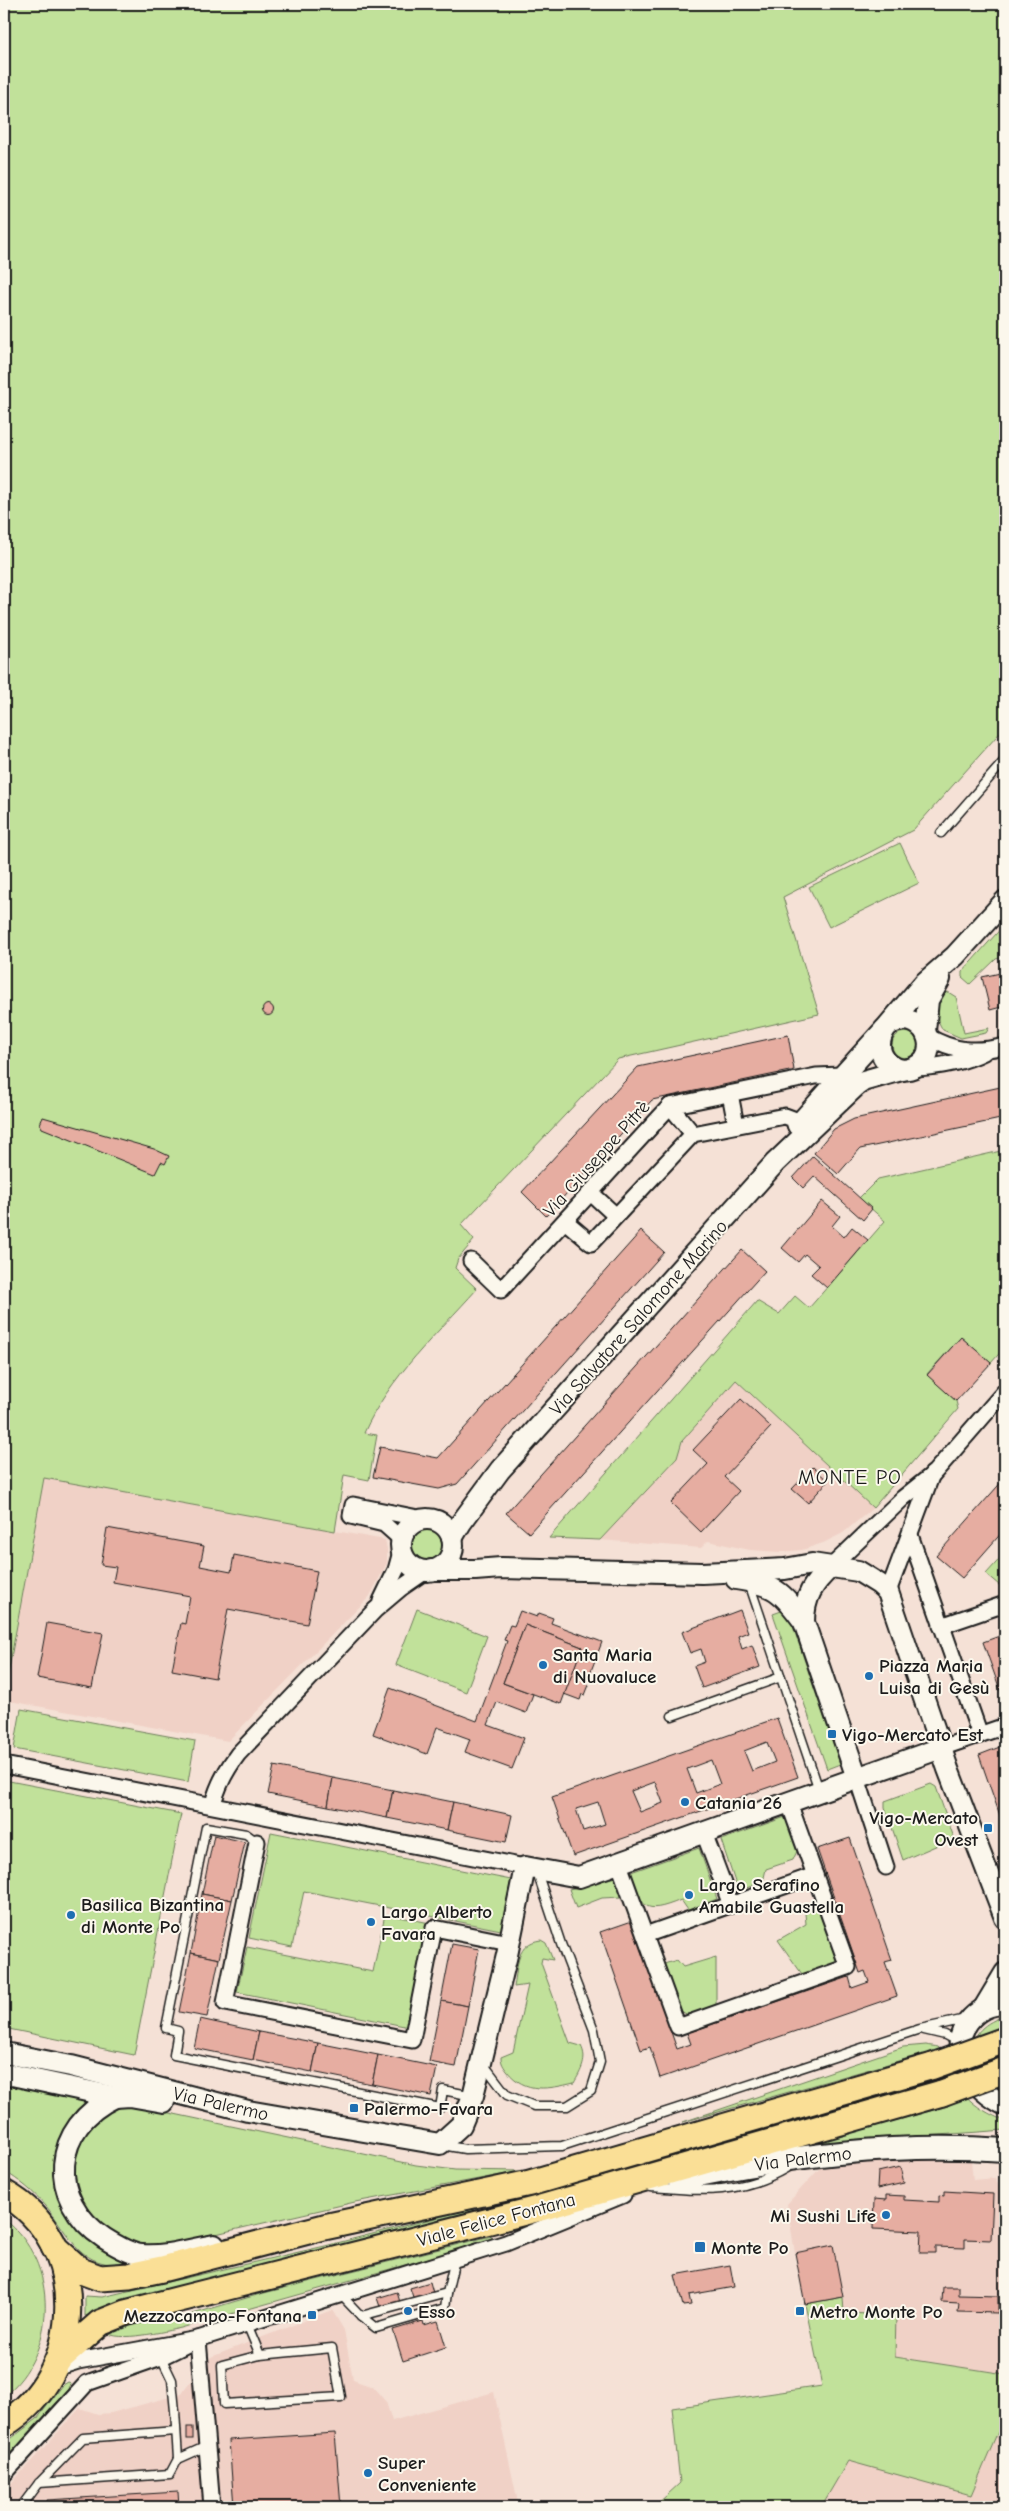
<svg xmlns="http://www.w3.org/2000/svg" width="1009" height="2511" font-family="'Comic Neue',sans-serif">
  <style>
    .built { fill: #f0d1c6 }
    .green { fill: #c1e19a; stroke: #6e7e5b }
    .building { fill: #e6ada1; stroke: #1c1c1c; fill-rule: evenodd }
    .lines { fill: none; stroke-linecap: round; stroke-linejoin: round }
    .service-casing { stroke: #1c1c1c; stroke-width: 11 }
    .minor-casing { stroke: #1c1c1c; stroke-width: 19 }
    .tertiary-casing { stroke: #1c1c1c; stroke-width: 24 }
    .secondary-casing { stroke: #1c1c1c; stroke-width: 26 }
    .primary-casing { stroke: #1c1c1c; stroke-width: 29 }
    .service { stroke: #fbf7ec; stroke-width: 8 }
    .minor { stroke: #fbf7ec; stroke-width: 15 }
    .tertiary { stroke: #fbf7ec; stroke-width: 20 }
    .secondary { stroke: #fbf7ec; stroke-width: 22 }
    .primary { stroke: #fadf96; stroke-width: 25 }
    .primary-bridge-casing { stroke: #1c1c1c; stroke-width: 29; stroke-linecap: butt }
    .primary-bridge { stroke: #fadf96; stroke-width: 25 }
    .poi-dot { fill: #1f6fb2; stroke: #fbf7ec; stroke-width: 2 }
    .labels { text-anchor: middle; stroke-width: 4; stroke-linejoin: round; paint-order: stroke }
    .street-label { font-size: 19px; fill: #1c1c1c; stroke: #fbf7ec }
    .poi-label { font-size: 19px; font-weight: bold; fill: #1c1c1c; stroke: #fbf7ec; text-anchor: start }
    .neighbourhood-label { font-size: 20px; letter-spacing: 1px; fill: #1c1c1c; stroke: #fbf7ec }
  </style>
  <rect width="100%" height="100%" fill="#f5e1d6"/>
  <filter id="ink" filterUnits="userSpaceOnUse"><feTurbulence type="fractalNoise" baseFrequency=".02" numOctaves="2"/><feDisplacementMap in="SourceGraphic" scale="10" xChannelSelector="R" yChannelSelector="G"/><feConvolveMatrix kernelMatrix="1 2 1 2 8 2 1 2 1" color-interpolation-filters="sRGB"/></filter>
  <g filter="url(#ink)">
    <g class="built">
      <polygon points="736,1380 873,1508 843,1533 823,1543 802,1550 781,1552 750,1550 708,1541 701,1548 600,1540 677,1458 682,1441"/>
      <polygon points="44,1478 385,1540 387,1549 387,1563 370,1596 228,1741 4,1700"/>
      <polygon points="897,2160 971,2160 973,2180 995,2178 1003,2193 1005,2192 1005,2374 894,2357 844,2313 843,2297 833,2246 795,2253 787,2204 820,2168"/>
      <polygon points="332,2310 344,2330 353,2380 373,2387 386,2402 392,2421 494,2392 519,2507 4,2507 4,2491 80,2408 98,2414 111,2413 181,2394 211,2357"/>
      <polygon points="1005,2416 1005,2507 821,2507 848,2460 971,2494"/>
    </g>
    <g class="green">
      <path d="M4,4H1005V727L913,830L783,897L819,1014L618,1059L461,1225L474,1240L458,1259L455,1268L477,1289C437,1334 389,1377 364,1433L377,1435L369,1480L344,1475L335,1531L44,1478L4,1696Z"/>
      <polygon points="900,843 919,883 829,927 809,887"/>
      <polygon points="1005,924 1005,957 996,959 970,984 962,977 962,972"/>
      <path d="M948,992L956,997L964,1033L989,1028L986,1033L961,1038L943,1030C935,1018 930,998 948,992Z"/>
      <circle cx="905" cy="1045" r="13"/>
      <polygon points="1005,1150 1005,1347 991,1363 961,1337 927,1374 956,1401 958,1409 873,1508 736,1380 682,1441 677,1458 600,1540 549,1538 757,1301 779,1314 795,1296 809,1308 885,1221 859,1198 878,1179"/>
      <circle cx="427" cy="1545" r="18"/>
      <polygon points="1005,1553 1005,1582 999,1585 986,1574"/>
      <polygon points="417,1609 487,1636 466,1692 396,1665"/>
      <polygon points="787,1609 840,1764 827,1769 773,1614"/>
      <polygon points="21,1709 195,1741 188,1782 14,1749"/>
      <polygon points="4,1780 181,1814 134,2055 4,2028"/>
      <polygon points="931,1784 936,1787 954,1838 903,1860 885,1807 885,1801"/>
      <polygon points="788,1816 798,1849 793,1860 766,1869 763,1882 738,1891 721,1840"/>
      <polygon points="271,1832 511,1880 501,1930 304,1891 292,1947 249,1938"/>
      <path d="M699,1848L717,1899L688,1910L681,1900C642,1916 642,1907 631,1872Z"/>
      <polygon points="616,1877 623,1895 621,1897 602,1898 576,1908 569,1889"/>
      <polygon points="820,1907 839,1961 838,1965 806,1976 802,1974 778,1940 806,1924 805,1913"/>
      <polygon points="385,1914 430,1923 409,2027 237,1992 247,1947 373,1972"/>
      <path d="M541,1940L546,1943L553,1960L542,1958L541,1963L570,2043L581,2046C588,2059 581,2071 574,2083C549,2089 525,2094 507,2071C504,2067 501,2063 501,2057L513,2052L528,1985L514,1987C518,1965 516,1943 541,1940Z"/>
      <path d="M716,1957V2006C703,2011 691,2020 680,2010L664,1964L677,1960L683,1967Z"/>
      <path d="M999,2018L1005,2019V2089C972,2073 956,2035 999,2018Z"/>
      <path d="M926,2045C929,2046 935,2046 938,2047C945,2051 956,2086 965,2095C975,2107 991,2115 1005,2121V2130L807,2145L948,2106L929,2060L923,2054L683,2122L903,2047Z"/>
      <path d="M7,2083L93,2099C61,2120 60,2144 56,2178L129,2263C80,2271 71,2236 46,2206C34,2192 19,2180 4,2171V2084Z"/>
      <polygon points="122,2103 416,2165 455,2170 522,2171 355,2202 159,2247 143,2247 108,2233 83,2208 71,2175 72,2160 93,2117"/>
      <polygon points="474,2208 475,2213 197,2282 85,2316 85,2296 102,2297 325,2246"/>
      <path d="M4,2219C60,2262 58,2353 4,2396Z"/>
      <path d="M491,2236L493,2240L181,2328C166,2331 117,2343 106,2332L133,2320L176,2319L260,2294Z"/>
      <polygon points="843,2297 844,2313 896,2315 895,2357 1005,2374 1005,2416 971,2495 848,2461 821,2507 654,2507 680,2483 672,2408 822,2386 805,2304"/>
      <polygon points="68,2382 71,2383 69,2389 4,2460 4,2444 37,2419 63,2385"/>
    </g>
    <g class="building">
      <polygon points="1005,972 1005,1006 990,1010 982,977"/>
      <circle cx="268" cy="1010" r="5.5"/>
      <polygon points="788,1035 794,1070 652,1100 546,1216 522,1192 638,1067"/>
      <polygon points="1005,1086 1005,1118 860,1149 838,1174 814,1153 834,1129 854,1119"/>
      <polygon points="43,1117 154,1149 169,1156 165,1164 161,1162 155,1174 42,1128 40,1124"/>
      <polygon points="813,1156 872,1209 863,1220 814,1176 803,1188 793,1178"/>
      <polygon points="822,1201 840,1216 832,1226 844,1237 852,1227 868,1240 827,1288 811,1274 819,1266 805,1254 798,1262 782,1248"/>
      <polygon points="641,1231 664,1252 457,1484 439,1489 373,1477 380,1447 438,1458"/>
      <polygon points="742,1250 765,1271 529,1533 506,1513"/>
      <polygon points="961,1337 991,1363 956,1401 927,1375"/>
      <polygon points="741,1399 771,1427 724,1477 739,1491 701,1532 671,1503 708,1464 693,1450"/>
      <polygon points="813,1467 828,1481 808,1503 792,1489"/>
      <polygon points="1005,1478 1005,1529 962,1578 936,1556"/>
      <polygon points="107,1528 204,1546 200,1566 231,1572 234,1555 317,1571 307,1624 228,1609 215,1678 172,1670 181,1623 185,1624 190,1596 113,1582 116,1567 101,1565"/>
      <polygon points="740,1610 748,1632 738,1636 742,1649 752,1645 760,1667 702,1688 694,1666 705,1662 701,1649 690,1653 682,1632"/>
      <polygon points="520,1611 537,1617 539,1613 553,1618 551,1623 602,1642 586,1684 589,1685 585,1695 582,1694 580,1700 564,1694 582,1647 525,1625 503,1683 533,1694 526,1713 497,1702 488,1725 524,1738 512,1769 465,1752 470,1739 437,1727 427,1754 373,1734 390,1688 477,1721 507,1641 504,1640 510,1625 514,1626"/>
      <polygon points="47,1623 103,1633 92,1688 37,1678"/>
      <polygon points="525,1625 582,1647 561,1704 503,1683"/>
      <polygon points="1005,1634 1005,1701 1004,1701 983,1642"/>
      <path d="M777,1718L798,1777L573,1856L552,1797ZM767,1742L775,1762L752,1771L744,1751ZM711,1760L720,1784L696,1793L687,1769ZM655,1782L663,1803L640,1812L631,1791ZM598,1802L605,1824L583,1831L576,1809Z"/>
      <polygon points="1005,1745 1005,1830 979,1755"/>
      <polygon points="274,1766 333,1778 328,1806 268,1794"/>
      <polygon points="333,1778 393,1790 387,1818 328,1806"/>
      <polygon points="393,1790 453,1802 447,1830 387,1818"/>
      <polygon points="453,1802 512,1815 506,1842 447,1830"/>
      <polygon points="214,1835 245,1842 232,1900 202,1894"/>
      <polygon points="850,1838 892,1960 885,1962 897,1996 660,2078 650,2047 641,2050 600,1932 632,1921 677,2049 691,2044 687,2033 849,1977 852,1988 869,1982 865,1971 860,1973 817,1849"/>
      <polygon points="202,1894 232,1900 219,1959 191,1953"/>
      <polygon points="452,1944 479,1949 468,2006 441,2001"/>
      <polygon points="191,1953 219,1959 207,2017 179,2012"/>
      <polygon points="441,2001 468,2006 456,2067 429,2062"/>
      <polygon points="200,2019 259,2032 253,2060 194,2048"/>
      <polygon points="259,2032 318,2043 312,2072 253,2060"/>
      <polygon points="318,2043 378,2055 372,2084 312,2072"/>
      <polygon points="378,2055 437,2067 431,2096 372,2084"/>
      <polygon points="900,2167 904,2183 877,2189 878,2172"/>
      <polygon points="944,2191 993,2194 991,2240 965,2239 965,2248 935,2247 935,2253 920,2253 921,2231 873,2229 874,2199 886,2200 886,2195 904,2196 904,2200 939,2202 939,2195 944,2196"/>
      <polygon points="833,2245 843,2297 805,2304 795,2253"/>
      <polygon points="730,2265 734,2287 689,2295 691,2305 683,2306 675,2275"/>
      <polygon points="430,2282 435,2300 416,2306 410,2288"/>
      <polygon points="943,2287 959,2287 959,2295 998,2296 998,2313 958,2312 959,2303 942,2302"/>
      <polygon points="397,2292 402,2309 383,2315 377,2298"/>
      <polygon points="423,2321 424,2325 438,2321 446,2347 403,2361 393,2330"/>
      <rect x="187" y="2427" width="6" height="12"/>
      <polygon points="335,2433 341,2507 234,2507 229,2440"/>
      <polygon points="178,2492 179,2507 48,2507 47,2500"/>
    </g>
    <g class="lines">
      <g class="service-casing">
        <g id="service">
          <polyline points="941,833 1005,760"/>
          <polyline points="749,1583 819,1790"/>
          <polyline points="672,1716 781,1677"/>
          <polyline points="257,1842 246,1834 206,1827 166,2028 178,2031 174,2055 440,2108 443,2090 473,2096"/>
          <polyline points="924,2030 945,2035 958,2042"/>
          <polyline points="488,2070 507,2095 534,2106 567,2106 591,2091 600,2062 594,2030 561,1944 537,1872"/>
          <polyline points="442,2145 465,2149 562,2146 920,2029 966,2019"/>
          <path d="M650,2187C701,2191 740,2195 786,2168"/>
          <polyline points="341,2295 361,2316 447,2293 455,2259"/>
          <polyline points="361,2316 376,2328 445,2308 447,2293"/>
          <polyline points="247,2324 260,2355"/>
          <polygon points="332,2348 341,2397 224,2404 222,2365 260,2355"/>
          <polyline points="178,2459 207,2446"/>
          <polyline points="39,2483 170,2474 178,2459 175,2411 172,2380 161,2357"/>
          <polyline points="21,2507 39,2483 83,2438 176,2431"/>
        </g>
      </g>
      <g class="minor-casing">
        <g id="minor">
          <path d="M927,1036C955,1052 974,1053 1005,1046"/>
          <path d="M914,1068C939,1067 962,1063 984,1052"/>
          <polyline points="730,1094 736,1125"/>
          <polyline points="670,1106 693,1134"/>
          <polyline points="591,1193 616,1216"/>
          <polyline points="565,1221 591,1243 693,1134 785,1116 793,1119 796,1127"/>
          <polyline points="471,1261 501,1290 670,1106 816,1076 842,1075"/>
          <polyline points="910,1535 980,1735"/>
          <polyline points="402,1540 384,1524 351,1516 353,1505 423,1519"/>
          <polyline points="831,1567 903,1498 933,1474 1005,1391"/>
          <polyline points="888,1592 932,1474"/>
          <polyline points="381,1601 396,1570 402,1548"/>
          <polyline points="941,1626 1005,1604"/>
          <polyline points="941,1748 1005,1726"/>
          <polyline points="4,1765 525,1867"/>
          <polyline points="857,1778 886,1867"/>
          <path d="M213,1804C218,1784 226,1770 238,1754L375,1610L401,1588L427,1570"/>
          <polyline points="704,1833 731,1905"/>
          <polyline points="257,1842 225,2003 412,2040 434,1928 509,1943"/>
          <polyline points="619,1864 678,2027 848,1967 789,1803"/>
          <polyline points="645,1935 815,1875"/>
          <polyline points="56,2368 78,2361 198,2339 506,2243 623,2195"/>
          <polyline points="4,2474 87,2383 161,2357 198,2339 212,2507"/>
        </g>
      </g>
      <g class="tertiary-casing">
        <g id="tertiary">
          <path d="M890,1024C930,1005 947,1067 902,1070C882,1065 874,1047 885,1029L924,983L955,956L1005,901"/>
          <polyline points="925,1031 928,1000 940,979"/>
          <polyline points="798,1125 884,1030"/>
          <circle cx="427" cy="1545" r="26"/>
          <polyline points="452,1538 461,1523 500,1470 775,1163 856,1086 863,1081 902,1070"/>
          <path d="M831,1567C813,1583 804,1597 804,1622L857,1778"/>
          <polyline points="431,1570 475,1570 501,1568 702,1573 785,1569 812,1564 858,1571 879,1584 888,1592 948,1769 1005,1918"/>
          <path d="M736,1579C775,1585 781,1590 804,1622"/>
          <path d="M1005,2004C991,2004 977,2010 968,2022C944,2054 976,2091 1005,2105"/>
          <polyline points="984,2008 1005,1973"/>
          <polyline points="4,2053 71,2066 248,2111 440,2144 461,2125 473,2096 507,1955 525,1867 579,1877 941,1748"/>
          <polyline points="4,2076 12,2075 115,2097 130,2096 164,2102"/>
          <path d="M115,2097C52,2126 46,2200 104,2238C115,2245 130,2254 142,2255C165,2257 191,2249 214,2245"/>
        </g>
      </g>
      <g class="secondary-casing">
        <path id="secondary" d="M679,2179C786,2156 895,2142 1005,2150"/>
      </g>
      <g class="primary-casing">
        <g id="primary">
          <path d="M4,2193C91,2241 87,2374 4,2424"/>
          <polyline points="54,2247 81,2271 100,2278 129,2276 162,2269 324,2227 530,2183 933,2066"/>
          <polyline points="59,2359 100,2323 125,2313 537,2209 942,2093"/>
        </g>
      </g>
      <use href="#service" class="service"/>
      <use href="#minor" class="minor"/>
      <use href="#tertiary" class="tertiary"/>
      <use href="#secondary" class="secondary"/>
      <use href="#primary" class="primary"/>
      <g class="primary-bridge-casing">
        <g id="primary-bridge">
          <polyline points="933,2066 1005,2040"/>
          <polyline points="942,2093 1005,2070"/>
        </g>
      </g>
      <use href="#primary-bridge" class="primary-bridge"/>
    </g>
  </g>
  <g class="poi-dot">
    <circle cx="543" cy="1665" r="5"/>
    <circle cx="869" cy="1676" r="5"/>
    <rect x="827" y="1729" width="10" height="10" rx="2.5"/>
    <circle cx="685" cy="1802" r="5"/>
    <rect x="983" y="1823" width="10" height="10" rx="2.5"/>
    <circle cx="689" cy="1895" r="5"/>
    <circle cx="71" cy="1915" r="5"/>
    <circle cx="371" cy="1922" r="5"/>
    <rect x="349" y="2103" width="10" height="10" rx="2.5"/>
    <circle cx="886" cy="2215" r="5"/>
    <rect x="694" y="2241" width="12" height="12" rx="2.5"/>
    <circle cx="408" cy="2311" r="5"/>
    <rect x="795" y="2306" width="10" height="10" rx="2.5"/>
    <rect x="307" y="2310" width="10" height="10" rx="2.5"/>
    <circle cx="368" cy="2473" r="5"/>
  </g>
  <g class="labels">
    <g class="street-label">
      <text transform="translate(596 1158) rotate(-48)" y="7">Via Giuseppe Pitrè</text>
      <text transform="translate(638 1317) rotate(-48)" y="7">Via Salvatore Salomone Marino</text>
      <text transform="translate(221 2103) rotate(13)" y="7">Via Palermo</text>
      <text transform="translate(803 2158) rotate(-7)" y="7">Via Palermo</text>
      <text transform="translate(496 2219) rotate(-15)" y="7">Viale Felice Fontana</text>
    </g>
    <g class="poi-label">
      <text x="553" y="1661">Santa Maria<tspan x="553" dy="22">di Nuovaluce</tspan></text>
      <text x="879" y="1672">Piazza Maria<tspan x="879" dy="22">Luisa di Gesù</tspan></text>
      <text x="842" y="1741">Vigo-Mercato Est</text>
      <text x="695" y="1809">Catania 26</text>
      <text x="978" y="1824" text-anchor="end">Vigo-Mercato<tspan x="978" dy="22">Ovest</tspan></text>
      <text x="699" y="1891">Largo Serafino<tspan x="699" dy="22">Amabile Guastella</tspan></text>
      <text x="81" y="1911">Basilica Bizantina<tspan x="81" dy="22">di Monte Po</tspan></text>
      <text x="381" y="1918">Largo Alberto<tspan x="381" dy="22">Favara</tspan></text>
      <text x="364" y="2115">Palermo-Favara</text>
      <text x="876" y="2222" text-anchor="end">Mi Sushi Life</text>
      <text x="711" y="2254">Monte Po</text>
      <text x="418" y="2318">Esso</text>
      <text x="810" y="2318">Metro Monte Po</text>
      <text x="302" y="2322" text-anchor="end">Mezzocampo-Fontana</text>
      <text x="378" y="2469">Super<tspan x="378" dy="22">Conveniente</tspan></text>
    </g>
    <g class="neighbourhood-label">
      <text x="850" y="1484">MONTE PO</text>
    </g>
  </g>
  <rect width="1009" height="2511" fill="none" stroke="#fbf7ec" stroke-width="20"/>
  <rect x="10" y="10" width="989" height="2491" fill="none" stroke="#1c1c1c" stroke-width="2" filter="url(#ink)"/>
</svg>
